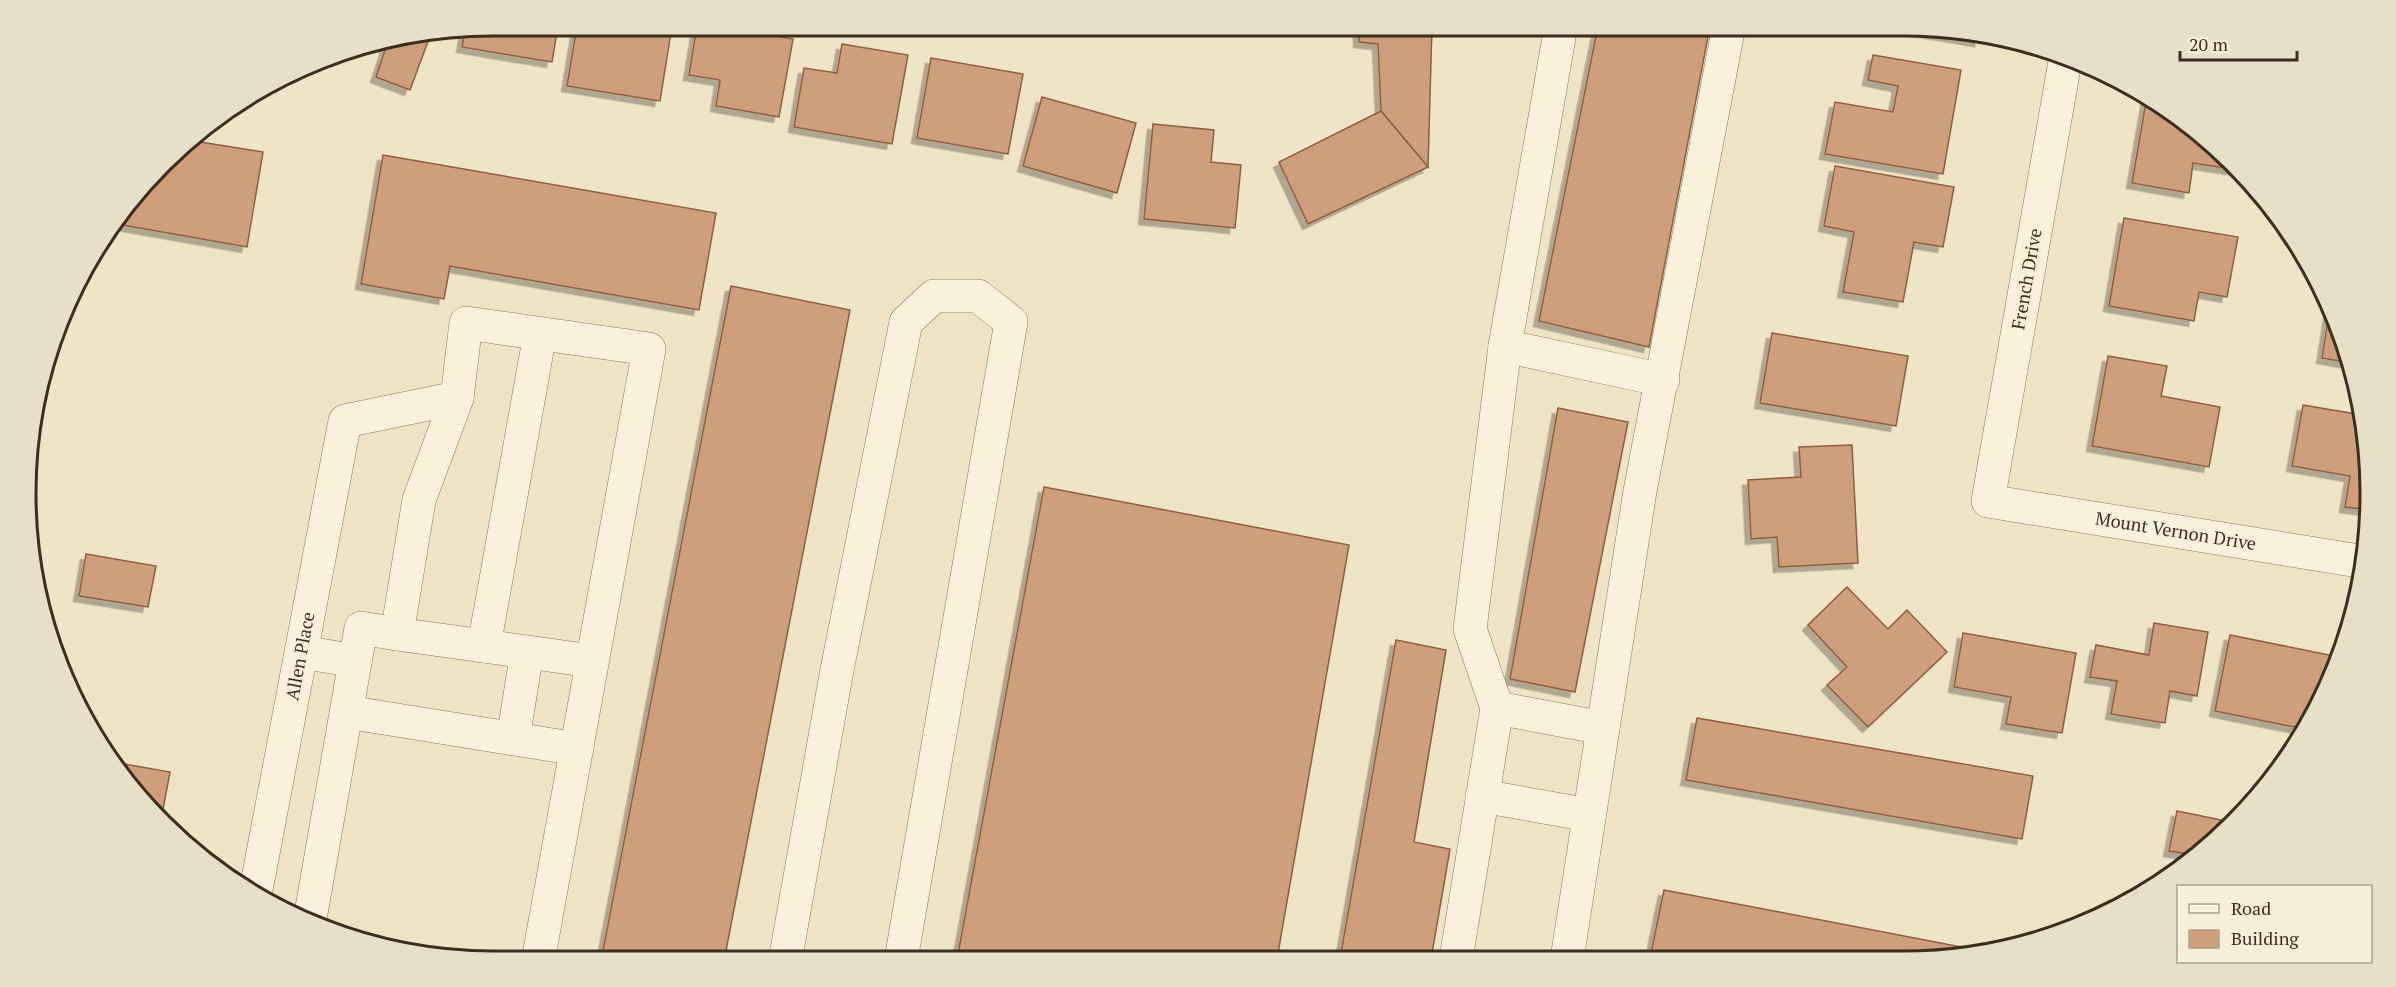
<svg xmlns="http://www.w3.org/2000/svg" width="2396" height="987" font-family="'PT Serif',serif">
  <style>
    .building { fill: #cf9f7d; stroke: #8d5f41; stroke-width: 1.5; filter: url(#shadow) }
    .lines { fill: none; stroke-linecap: round; stroke-linejoin: round }
    .minor-casing { stroke: #8d765c; stroke-width: 34 }
    .minor { stroke: #faf1dc; stroke-width: 33 }
    .labels { text-anchor: middle; stroke-width: 5; stroke-linejoin: round; paint-order: stroke }
    .street-label { font-size: 18px; fill: #3d2e20; stroke: #f7eed8 }
    .rim { fill: none; stroke: #3d2e20; stroke-width: 3 }
  </style>
  <defs>
    <filter id="shadow"><feDropShadow dx="-5.5" dy="5.5" stdDeviation="0" flood-color="#0004"/></filter>
  </defs>
  <rect width="100%" height="100%" fill="#f0e4c8"/>
  <g class="building">
    <polygon points="494,26 558,26 552,62 462,47 465,30"/>
    <polygon points="577,26 672,26 660,101 567,86"/>
    <polygon points="697,26 718,26 793,39 779,117 716,106 720,80 689,75"/>
    <polygon points="1359,26 1432,26 1428,167 1381,111 1378,44 1359,42"/>
    <polygon points="1598,26 1710,26 1649,347 1539,321"/>
    <polygon points="1889,26 1902,26 1980,38 1980,41"/>
    <polygon points="430,36 410,90 376,77 386,47 378,45"/>
    <polygon points="842,44 908,55 892,144 794,127 804,68 837,73"/>
    <polygon points="1873,55 1961,70 1943,174 1825,154 1835,102 1893,112 1898,86 1868,80"/>
    <polygon points="931,58 1023,74 1008,154 917,138"/>
    <polygon points="2147,96 2211,141 2238,170 2193,163 2189,193 2132,183"/>
    <polygon points="1042,97 1136,123 1117,193 1023,166"/>
    <polygon points="1381,111 1428,167 1308,224 1279,162"/>
    <polygon points="1153,124 1214,130 1211,162 1241,165 1235,228 1144,219"/>
    <polygon points="188,140 263,152 247,247 117,224"/>
    <polygon points="383,155 716,213 699,310 450,266 444,299 361,284"/>
    <polygon points="1835,166 1954,187 1943,247 1914,242 1903,302 1843,292 1854,232 1824,226"/>
    <polygon points="2124,218 2238,237 2227,297 2199,292 2194,321 2109,306"/>
    <polygon points="731,286 850,310 724,961 601,961"/>
    <polygon points="2330,308 2351,363 2322,358"/>
    <polygon points="1772,333 1908,356 1896,426 1760,403"/>
    <polygon points="2108,356 2167,366 2161,396 2220,407 2209,467 2092,446"/>
    <polygon points="2303,405 2362,415 2369,463 2368,510 2345,507 2350,476 2292,466"/>
    <polygon points="1558,408 1628,422 1575,692 1510,679"/>
    <polygon points="1852,445 1858,563 1779,567 1777,537 1751,539 1748,480 1801,477 1799,447"/>
    <polygon points="1044,487 1349,545 1277,959 959,960 958,954"/>
    <polygon points="86,554 156,566 148,607 79,596"/>
    <polygon points="1847,587 1888,629 1907,610 1947,652 1868,727 1827,685 1847,667 1808,625"/>
    <polygon points="2154,623 2208,632 2197,696 2170,691 2165,723 2111,714 2117,681 2090,677 2096,645 2149,655"/>
    <polygon points="1963,633 2076,653 2062,733 2006,724 2011,697 1954,687"/>
    <polygon points="2230,635 2339,657 2304,729 2215,711"/>
    <polygon points="1396,640 1446,650 1414,842 1450,849 1431,959 1340,959"/>
    <polygon points="1697,718 2033,776 2022,839 1686,780"/>
    <polygon points="113,762 170,772 161,820 141,802"/>
    <polygon points="2177,811 2231,822 2211,846 2196,855 2169,851"/>
    <polygon points="1664,890 1967,948 1965,957 1650,958"/>
  </g>
  <g class="lines">
    <g class="minor-casing">
      <g id="minor">
        <path id="s1" d="M2066,56L1988,501L2365,562"/>
        <polyline points="1505,346 1663,380"/>
        <polyline points="484,646 540,334"/>
        <polyline points="302,652 355,661"/>
        <polyline points="1497,708 1603,728"/>
        <polyline points="347,712 577,749"/>
        <polyline points="513,739 527,652"/>
        <polyline points="1482,796 1589,815"/>
        <path id="s2" d="M256,890L345,421L457,398"/>
        <polyline points="310,919 361,628 397,634"/>
        <polyline points="1456,959 1497,708 1470,629 1505,346 1561,26"/>
        <polyline points="1567,959 1640,491 1729,26"/>
        <polyline points="538,961 649,349 466,323 457,398 419,500 397,634 592,661"/>
        <polyline points="785,961 837,670 906,322 934,296 978,296 1011,322 901,960"/>
      </g>
    </g>
    <use href="#minor" class="minor"/>
  </g>
  <g class="labels">
    <g class="street-label">
      <text transform="translate(2027 279) rotate(-80)" y="6">French Drive</text>
      <text dy="6" stroke="none"><textPath href="#s1" startOffset="642">Mount Vernon Drive</textPath></text>
      <text dy="6" stroke="none"><textPath href="#s2" startOffset="238">Allen Place</textPath></text>
    </g>
  </g>
  <path d="M0 0H2396V987H0ZM493 36H1903A457 457 0 0 1 2360 493V494A457 457 0 0 1 1903 951H493A457 457 0 0 1 36 494V493A457 457 0 0 1 493 36Z" fill="#e8dfc9" fill-rule="evenodd"/>
  <path class="rim" d="M493 36H1903A457 457 0 0 1 2360 493V494A457 457 0 0 1 1903 951H493A457 457 0 0 1 36 494V493A457 457 0 0 1 493 36Z"/>
  <rect x="2177" y="885" width="195" height="78" fill="#f7eed8" stroke="#ada18e" stroke-width="1.5"/>
  <rect x="2189" y="904" width="30" height="9" fill="#faf1dc" stroke="#ada18e" stroke-width="1.5"/>
  <text x="2231" y="915" font-size="18" fill="#3d2e20">Road</text>
  <rect x="2189" y="930" width="30" height="18" fill="#cf9f7d" stroke="#ada18e" stroke-width="1.5"/>
  <text x="2231" y="945" font-size="18" fill="#3d2e20">Building</text>
  <path d="M2180 51v9h117v-9" fill="none" stroke="#3d2e20" stroke-width="3"/>
  <text x="2189" y="51" font-size="18" fill="#3d2e20" stroke="#f7eed8" stroke-width="4.5" paint-order="stroke">20 m</text>
</svg>
